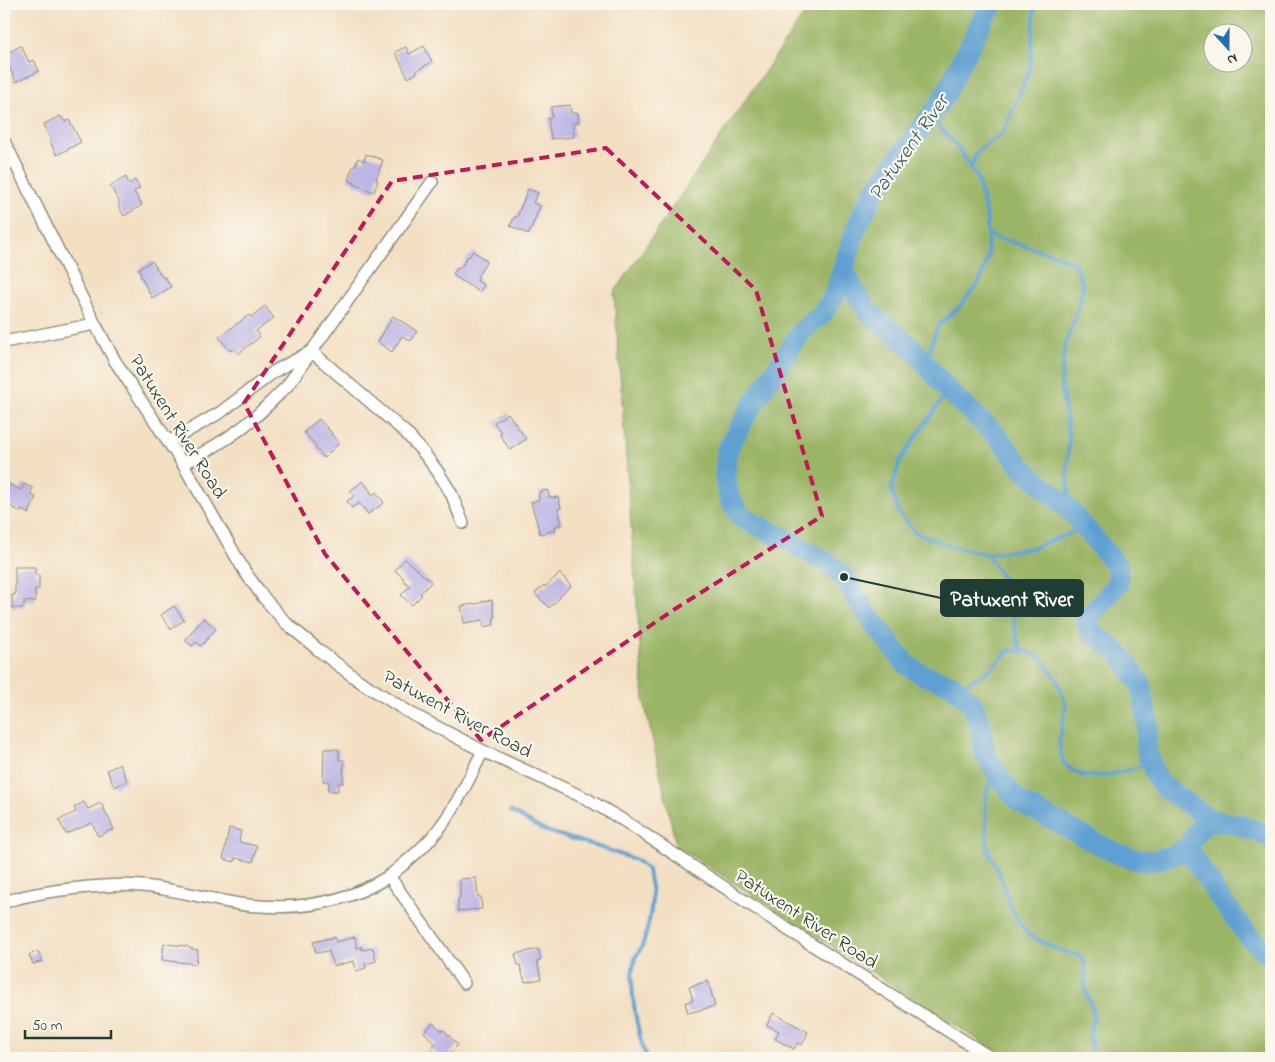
<svg xmlns="http://www.w3.org/2000/svg" width="1275" height="1062" font-family="'Indie Flower',sans-serif">
  <style>
    .forest { fill: #9bb566; stroke: #5d794d; fill-rule: evenodd }
    .lines { fill: none; stroke-linecap: round; stroke-linejoin: round }
    .stream { stroke: #5ea0d2; stroke-width: 4 }
    .river { stroke: #5ea0d2; stroke-width: 21 }
    .building { fill: #bdb6e5 }
    .street-casing { stroke: #898e7b; stroke-width: 14 }
    .street { stroke: #fff; stroke-width: 11 }
    .marked { fill: none; stroke: #c2185b; stroke-width: 4; stroke-dasharray: 10 6; stroke-linejoin: round }
    .labels { text-anchor: middle; stroke-width: 4.5; stroke-linejoin: round; paint-order: stroke }
    .street-label { font-size: 20px; fill: #1f3d34; stroke: #fbf7ec }
    .water-label { font-size: 21px; font-style: italic; fill: #325b63; stroke: #fbf7ec }
    .leader { fill: none; stroke: #1f3d34; stroke-width: 2 }
    .callout-dot { fill: #1f3d34; stroke: #fbf7ec; stroke-width: 2 }
    .callout { fill: #1f3d34; stroke: #1f3d34; stroke-width: 2 }
    .callout-label { font-size: 21px; text-anchor: middle; font-weight: bold; fill: #fff }
  </style>
  <rect width="100%" height="100%" fill="#fbf7ec"/>
  <filter id="ink" filterUnits="userSpaceOnUse"><feTurbulence type="fractalNoise" baseFrequency=".02" numOctaves="2"/><feDisplacementMap in="SourceGraphic" scale="10" xChannelSelector="R" yChannelSelector="G"/><feConvolveMatrix kernelMatrix="1 2 1 2 8 2 1 2 1" color-interpolation-filters="sRGB"/></filter>
  <filter id="wash" filterUnits="userSpaceOnUse"><feTurbulence type="fractalNoise" baseFrequency=".0096" numOctaves="4" result="noise"/><feDisplacementMap in="SourceGraphic" scale="20" xChannelSelector="R" yChannelSelector="G"/><feGaussianBlur stdDeviation="1.12" result="paint"/><feColorMatrix in="noise" values="0 0 0 0 0 0 0 0 0 0 0 0 0 0 0 0 0 1.4 0 .05"/><feComposite in="paint" operator="in"/></filter>
  <g filter="url(#wash)">
    <rect width="100%" height="100%" fill="#f3dfc2"/>
    <path class="forest" d="M811,4H1271V1058H1006L676,846L644,701L614,293ZM1212,32H1242V62H1212Z"/>
    <g class="lines">
      <g class="stream">
        <polyline points="971,168 976,154 986,144 1001,135 1013,110 1030,68 1035,4"/>
        <polyline points="988,235 1056,255 1075,264 1083,286 1077,312 1065,345 1061,383 1069,438 1067,475 1070,510"/>
        <polyline points="927,366 930,347 938,326 960,306 979,283 988,258 987,220 977,176 955,144 930,116"/>
        <polyline points="948,390 901,459 891,489 899,513 916,533 951,546 987,554 1033,548 1081,529"/>
        <polyline points="987,554 1006,583 1015,629 1021,651"/>
        <path d="M957,689L988,671L1010,650L1028,652L1044,661L1058,682L1066,705L1059,744L1063,762C1067,766 1073,772 1079,774C1100,781 1130,769 1151,763"/>
        <polyline points="994,768 986,794 986,829 988,850 999,872 1009,903 1017,919 1027,933 1042,942 1059,950 1078,955 1085,962 1085,989 1091,1004 1094,1018 1090,1030 1092,1058"/>
        <path d="M510,811L543,830L596,846L636,860L648,870C649,879 652,888 652,897C652,910 647,933 642,946C640,951 636,955 635,959C627,984 638,1033 646,1058"/>
      </g>
      <g class="river">
        <polyline points="993,4 983,19 943,99 876,188 856,228 834,297 821,315 801,332 748,412 727,450 725,477 730,499 741,516 762,528 786,539 828,563 844,577 866,613 906,664 923,675 951,684 973,705 981,728 985,754 1002,781 1018,801 1113,852 1137,860 1152,861 1171,856 1187,848 1201,826 1211,820 1241,825 1271,837"/>
        <polyline points="844,270 856,293 869,313 911,347 948,390 997,436 1022,467 1070,510 1118,567 1118,583 1099,606 1086,619 1089,630 1121,655 1141,685 1148,722 1146,749 1155,774 1162,786 1211,820"/>
        <polyline points="1187,848 1219,897 1250,938 1271,956"/>
      </g>
    </g>
    <g id="blocks">
      <g class="building">
        <polygon points="21,46 29,62 34,60 39,71 16,82 7,62 8,62 5,54"/>
        <polygon points="424,46 432,62 416,71 417,73 408,78 395,52 406,47 409,54"/>
        <polygon points="570,105 571,113 578,113 578,123 573,123 574,137 551,139 548,118 552,118 551,107"/>
        <polygon points="60,116 61,118 62,117 65,122 69,120 81,142 57,155 50,142 51,141 44,124"/>
        <polygon points="366,154 383,160 376,180 378,181 374,192 354,184 355,183 348,180 353,166 355,166 358,158 364,161"/>
        <polygon points="126,177 129,184 135,180 140,188 134,192 142,205 124,216 118,205 120,203 110,186"/>
        <polygon points="528,189 538,193 533,203 540,206 529,234 510,226 515,216 517,217"/>
        <polygon points="473,251 487,261 477,277 479,278 477,281 484,285 479,292 454,276 455,275 453,274 457,268 459,269 461,267 468,256 469,257"/>
        <polygon points="152,261 163,278 165,277 171,287 152,298 140,275 141,274 138,269"/>
        <polygon points="265,306 274,318 256,331 260,337 238,354 233,349 230,351 219,337 249,315 251,317"/>
        <polygon points="393,316 417,331 411,341 402,336 392,352 378,342"/>
        <polygon points="508,413 526,439 510,450 500,435 502,433 494,423"/>
        <polygon points="319,419 332,433 331,434 339,443 324,458 315,448 317,447 304,432"/>
        <polygon points="363,481 373,495 376,492 384,503 368,514 359,503 352,508 347,501 354,496 350,491"/>
        <polygon points="6,483 21,490 24,484 33,488 30,494 36,497 29,514 22,510 21,512 4,503 4,489"/>
        <polygon points="548,490 549,497 552,497 553,498 558,497 561,508 558,509 562,524 555,526 556,530 540,534 531,502 539,500 539,492"/>
        <polygon points="405,559 431,582 420,594 422,595 412,605 401,595 410,586 403,580 404,579 395,570"/>
        <polygon points="15,567 35,567 35,575 39,575 39,589 35,589 35,602 24,601 24,608 12,608 12,595 15,595"/>
        <polygon points="560,573 571,586 559,597 560,598 549,608 535,593 544,585 545,587"/>
        <polygon points="492,600 495,619 493,619 494,625 484,627 483,620 464,623 461,606 481,603 481,602"/>
        <polygon points="174,606 184,620 171,629 161,615"/>
        <polygon points="204,618 216,629 201,646 196,642 192,646 185,640"/>
        <polygon points="324,749 339,749 339,760 344,760 343,783 338,783 338,791 328,791 329,782 323,781"/>
        <polygon points="120,764 127,781 114,787 107,770"/>
        <polygon points="84,802 88,809 101,803 114,829 98,836 92,823 66,834 59,820 76,812 74,807"/>
        <polygon points="229,828 241,831 239,842 257,846 253,862 235,858 234,862 223,859"/>
        <polygon points="476,878 478,897 481,897 482,909 458,911 458,899 460,898 460,879"/>
        <polygon points="335,937 336,942 355,937 357,948 362,947 362,950 373,948 376,961 365,964 366,968 356,971 354,961 333,966 329,951 316,953 313,942"/>
        <polygon points="164,944 186,946 192,949 198,950 196,964 162,960"/>
        <polygon points="538,949 541,960 537,961 541,979 525,982 520,965 518,965 515,954"/>
        <polygon points="38,951 42,961 33,964 29,955"/>
        <polygon points="708,981 715,1006 688,1013 685,1003 693,1000 689,987"/>
        <polygon points="773,1013 808,1032 802,1045 797,1043 794,1049 775,1039 779,1031 767,1025"/>
        <polygon points="433,1023 442,1031 444,1030 458,1045 445,1058 441,1058 431,1049 435,1044 424,1032"/>
      </g>
    </g>
  </g>
  <g filter="url(#ink)">
    <use href="#blocks" fill-opacity="0" stroke="#898e7b" stroke-width="1"/>
    <g class="lines">
      <g class="street-casing">
        <g id="street">
          <polyline points="4,141 95,324 115,361 183,464 245,572 264,598 286,623 321,652 358,680 410,713 483,751 587,799 626,822 784,927 991,1058"/>
          <polyline points="4,342 95,324"/>
          <polyline points="311,351 405,432 423,452 438,472 451,493 463,523"/>
          <polyline points="168,442 195,427 221,412 275,371 310,352"/>
          <path d="M183,464C202,454 221,443 239,430C257,417 272,401 287,386L432,182"/>
          <polyline points="389,876 464,983"/>
          <path d="M4,902C36,892 71,888 104,886C117,885 130,885 142,886C175,889 207,899 239,904C291,911 344,905 389,876C395,872 400,867 406,862C418,852 429,842 438,830C457,806 469,778 483,751"/>
        </g>
      </g>
      <use href="#street" class="street"/>
    </g>
  </g>
  <path class="marked" d="M606,148L756,290L822,516L675,609L481,740L325,554L244,403L392,181Z"/>
  <g class="labels">
    <g class="street-label">
      <text transform="translate(179 426) rotate(58)" y="7">Patuxent River Road</text>
      <text transform="translate(458 713) rotate(28)" y="7">Patuxent River Road</text>
      <text transform="translate(807 918) rotate(33)" y="7">Patuxent River Road</text>
    </g>
    <g class="water-label">
      <text transform="translate(908 147) rotate(-55)" y="7">Patuxent River</text>
    </g>
  </g>
  <path class="leader" d="M844 577L941 598"/>
  <circle class="callout-dot" cx="844" cy="577" r="5"/>
  <rect class="callout" x="941" y="580" width="142" height="36" rx="5"/>
  <g class="callout-label">
    <text x="1012" y="606">Patuxent River</text>
  </g>
  <rect width="1275" height="1062" fill="none" stroke="#fbf7ec" stroke-width="20"/>
  <g transform="translate(1228 48) rotate(159)"><circle r="24" fill="#fbf7ec" stroke="#a3ada2"/>
  <path d="M0-4L9 19L0 12L-9 19Z" fill="#1f6fb2"/>
  <text y="-8" font-size="14" font-weight="bold" text-anchor="middle" fill="#1f3d34">N</text>
  </g>
  <path d="M25 1030v8h86v-8" fill="none" stroke="#1f3d34" stroke-width="2.5"/>
  <text x="32" y="1030" font-size="15" fill="#1f3d34" stroke="#fbf7ec" stroke-width="4" paint-order="stroke">50 m</text>
</svg>
